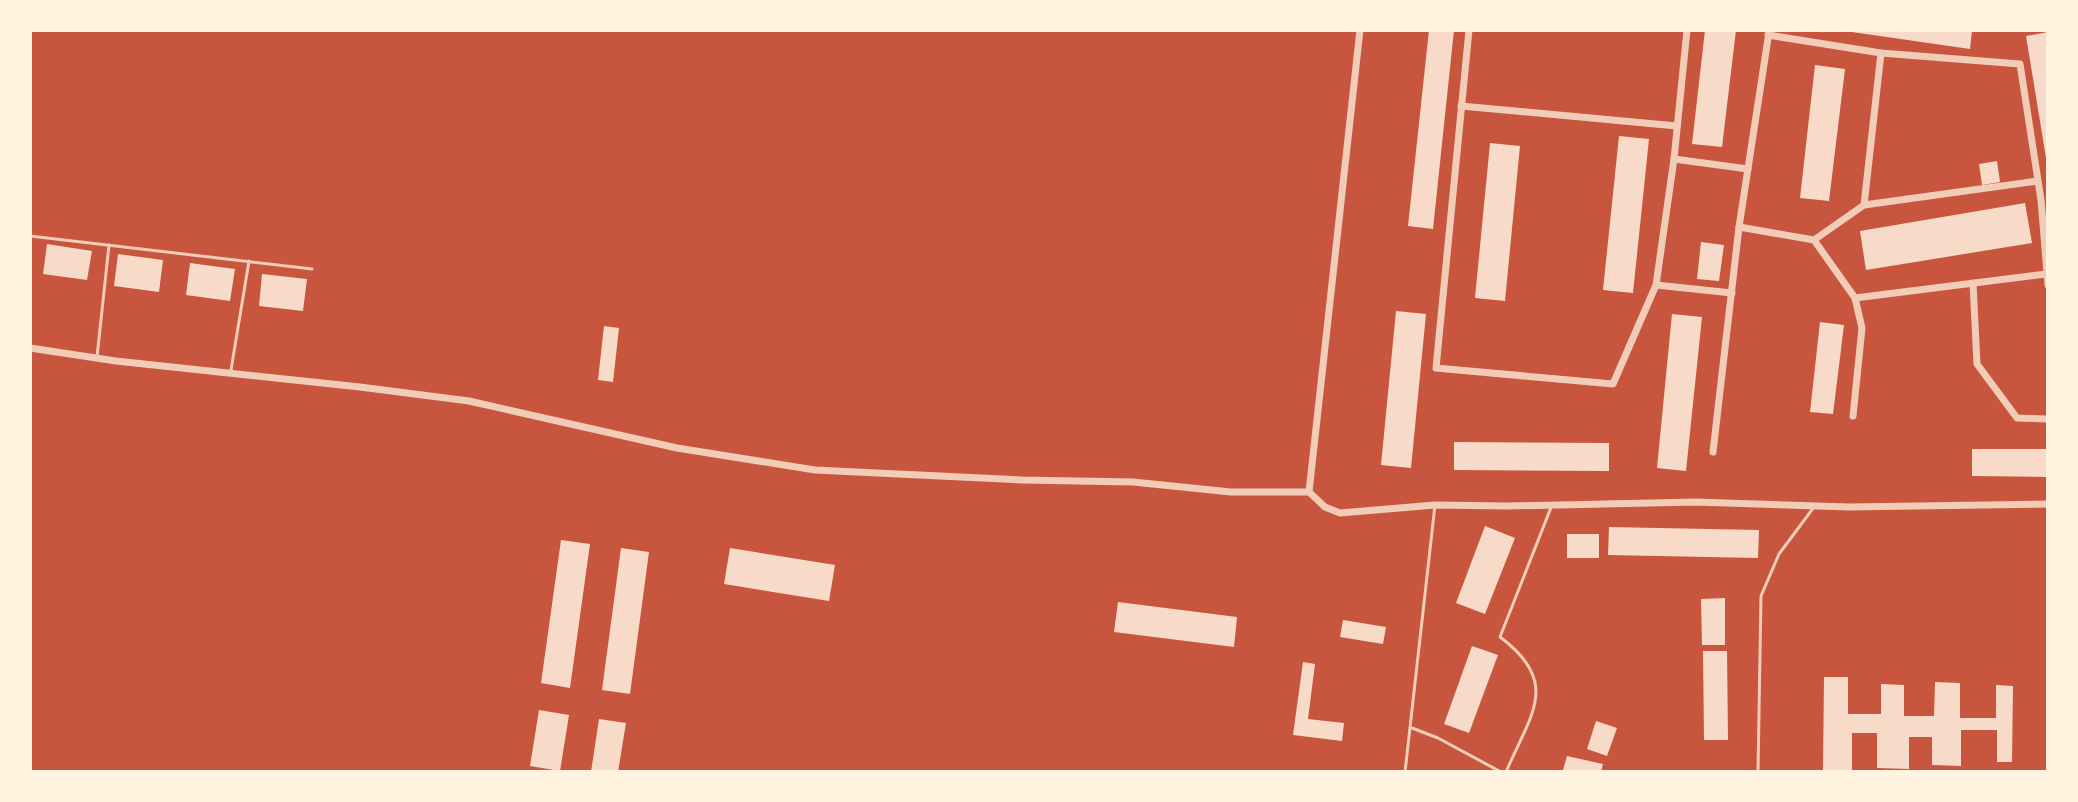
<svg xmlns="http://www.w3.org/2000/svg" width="2078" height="802" font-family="'Golos Text',sans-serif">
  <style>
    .building { fill: #f7dbc8 }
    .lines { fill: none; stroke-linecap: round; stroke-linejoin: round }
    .service { stroke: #f1ccb7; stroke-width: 3 }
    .minor { stroke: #f1ccb7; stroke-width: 7 }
  </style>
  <rect width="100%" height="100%" fill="#c8553d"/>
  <g class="building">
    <polygon points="1429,30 1454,30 1433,229 1408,226"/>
    <polygon points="1705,30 1736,30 1722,147 1692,144"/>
    <polygon points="1838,30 1972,30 1970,49"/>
    <polygon points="2048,32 2048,158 2046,158 2026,36"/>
    <polygon points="1815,65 1845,69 1829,201 1800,198"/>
    <polygon points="1619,136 1649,139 1633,293 1603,290"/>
    <polygon points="1490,143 1520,146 1505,301 1475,298"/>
    <polygon points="1997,161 2000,182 1982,185 1979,164"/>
    <polygon points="2025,203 2032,243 1866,270 1860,231"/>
    <polygon points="1701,242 1724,245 1719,281 1697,279"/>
    <polygon points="47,244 92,251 87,280 43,274"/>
    <polygon points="118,254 163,260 159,292 114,286"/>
    <polygon points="190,263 235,269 230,301 186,295"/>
    <polygon points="262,274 307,279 303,311 259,306"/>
    <polygon points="1396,311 1426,314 1411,468 1381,465"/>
    <polygon points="1672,314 1702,317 1686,471 1657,468"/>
    <polygon points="1820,322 1844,325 1833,414 1810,412"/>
    <polygon points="604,326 619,328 613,382 598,380"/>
    <polygon points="1454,442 1609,443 1609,471 1454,470"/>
    <polygon points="1972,449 2048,449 2048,477 1972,476"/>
    <polygon points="1485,526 1515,538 1485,614 1456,603"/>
    <polygon points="1609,527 1759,530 1758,558 1608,555"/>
    <rect x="1567" y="534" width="32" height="24"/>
    <polygon points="561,540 590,544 570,688 541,683"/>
    <polygon points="621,548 649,552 630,694 602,690"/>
    <polygon points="730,548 835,565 829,601 724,584"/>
    <polygon points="1725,598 1725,645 1702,645 1701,599"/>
    <polygon points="1118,602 1237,617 1234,647 1114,632"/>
    <polygon points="1343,620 1386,627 1383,644 1340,637"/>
    <polygon points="1472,646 1498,655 1469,733 1444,724"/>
    <polygon points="1703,651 1727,651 1728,740 1704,740"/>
    <polygon points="1303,662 1315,664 1308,719 1344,723 1342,741 1293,735"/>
    <polygon points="1824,677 1848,677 1848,714 1881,714 1881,684 1904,685 1904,716 1934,716 1935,682 1960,683 1960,718 1996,718 1996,685 2013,686 2012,762 1997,762 1997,730 1961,730 1961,766 1932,765 1932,737 1909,737 1909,769 1877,768 1877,733 1852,733 1852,770 1823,770"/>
    <polygon points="539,710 569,715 560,771 530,766"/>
    <polygon points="599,719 626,723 618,772 591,772"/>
    <polygon points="1596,721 1617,728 1607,756 1587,749"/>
    <polygon points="1567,756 1603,764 1601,772 1563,770"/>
  </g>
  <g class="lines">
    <g class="service">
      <polyline points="30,236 312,269"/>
      <polyline points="97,357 109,245"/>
      <polyline points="231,370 249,261"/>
      <polyline points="1412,728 1438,738 1501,772"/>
      <polyline points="1405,772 1435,505"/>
      <path d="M1506,772C1530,715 1562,683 1500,637L1552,505"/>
      <polyline points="1758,772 1761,596 1779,554 1814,507"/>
    </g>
    <g class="minor">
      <polyline points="1469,30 1436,368 1613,384 1656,285 1674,159 1748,169"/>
      <polyline points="1768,35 1881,53 2020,64 2041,200 2048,285"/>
      <polyline points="1461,106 1677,126"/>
      <polyline points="1674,159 1687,30"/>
      <polyline points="1864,205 1881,53"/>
      <polyline points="1739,227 1814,240 1855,298 2046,274"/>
      <polyline points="1814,240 1864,205 2038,181"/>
      <polyline points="1973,283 1977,364 2017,418 2048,419"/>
      <polyline points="1656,285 1732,293"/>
      <polyline points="30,348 116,361 360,387 469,401 677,448 815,470 1022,480 1133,482 1231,492 1309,492"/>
      <polyline points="1853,416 1862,328 1855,298"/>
      <polyline points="1713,452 1739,227 1769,32"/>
      <polyline points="1309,492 1325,507 1340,513 1435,505 1508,506 1696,502 1849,507 2048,504"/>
      <polyline points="1309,492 1360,30"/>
    </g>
  </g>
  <rect width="2078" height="802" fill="none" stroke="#fff3e0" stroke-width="64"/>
</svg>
